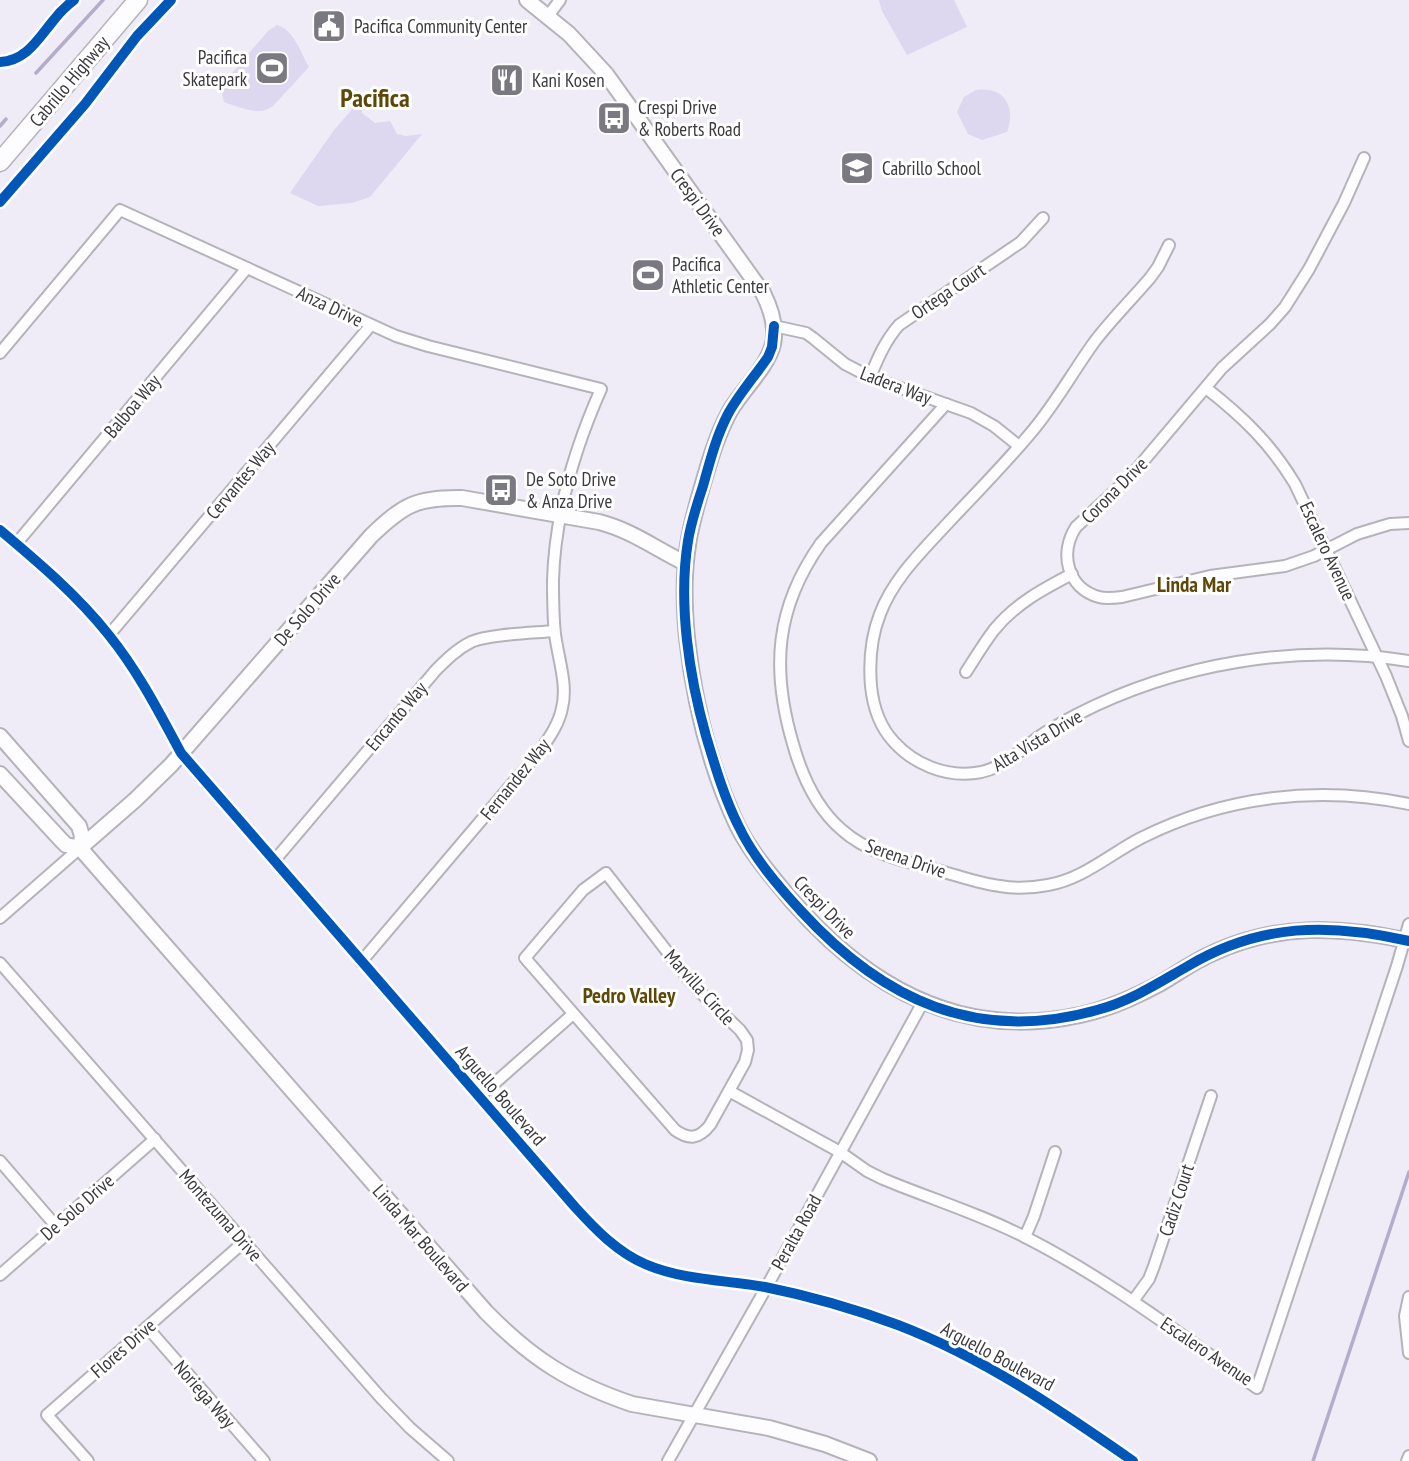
<svg xmlns="http://www.w3.org/2000/svg" width="1409" height="1461" font-family="'PT Sans Narrow',sans-serif">
  <style>
    .green { fill: #ddd7f0 }
    .lines { fill: none; stroke-linecap: round; stroke-linejoin: round }
    .stream { stroke: #b3acca; stroke-width: 3.5 }
    .minor-casing { stroke: #b5b3ba; stroke-width: 14 }
    .tertiary-casing { stroke: #b5b3ba; stroke-width: 18 }
    .trunk-casing { stroke: #b5b3ba; stroke-width: 21 }
    .minor { stroke: #fdfcfe; stroke-width: 10 }
    .tertiary { stroke: #fdfcfe; stroke-width: 14 }
    .trunk { stroke: #fdfcfe; stroke-width: 18 }
    .cycleway-casing { stroke: #fff; stroke-width: 15 }
    .cycleway { stroke: #0057b8; stroke-width: 10 }
    .labels { text-anchor: middle; stroke-width: 6; stroke-linejoin: round; paint-order: stroke }
    .poi-label { font-size: 19px; fill: #3b3a41; stroke: #fff; text-anchor: start }
    .street-label { font-size: 19px; fill: #3b3a41; stroke: #fff }
    .neighbourhood-label { font-size: 21px; font-weight: bold; fill: #5e4809; stroke: #fff }
    .district-label { font-size: 26px; font-weight: bold; fill: #5e4809; stroke: #fff }
  </style>
  <rect width="100%" height="100%" fill="#efecf7"/>
  <g class="green">
    <polygon points="879,0 954,0 967,27 907,55 882,11"/>
    <path d="M276,25C293,28 301,53 309,67L273,106C260,117 239,107 224,102L221,89L224,87L232,73L269,30L275,27Z"/>
    <path d="M976,90C1005,86 1016,107 1007,132L982,140L968,134L957,112L964,97Z"/>
    <polygon points="362,98 362,113 375,123 390,121 397,134 406,136 422,134 370,197 352,203 318,206 290,193 334,130"/>
  </g>
  <g class="lines">
    <g class="stream">
      <polyline points="36,73 103,0"/>
      <polyline points="0,126 6,119"/>
      <polyline points="1313,1461 1409,1172"/>
    </g>
    <g class="minor-casing">
      <g id="minor">
        <polyline points="548,16 560,0"/>
        <path d="M1364,158L1344,203L1309,269L1285,307L1270,324L1222,368L1130,477L1076,527C1059,553 1067,588 1099,597C1106,599 1114,598 1122,597L1210,576L1285,566L1314,556L1357,534L1390,524L1409,523"/>
        <path d="M1169,245L1158,267L1150,278C1132,299 1112,319 1095,341C1074,370 1057,401 1034,429C1007,462 976,493 947,524C922,551 893,579 880,614C871,637 869,662 871,686C873,706 880,727 894,742C914,764 945,777 975,773C1001,770 1017,753 1037,738C1050,729 1063,722 1076,715C1177,663 1297,643 1409,661"/>
        <polyline points="774,326 806,333 813,338 845,364 870,377 971,413 994,426 1019,446"/>
        <path d="M0,353L120,210L396,336L428,346L601,389C574,450 555,514 553,580C553,598 553,616 555,634C558,658 568,685 562,708C559,724 549,738 540,751L361,962"/>
        <path d="M870,377C878,358 885,341 899,325L1021,242L1043,218"/>
        <path d="M1206,388C1243,417 1271,444 1295,484L1386,676L1402,716L1409,741"/>
        <path d="M946,404L821,543C775,608 771,669 793,744C802,776 816,808 842,830C870,855 909,862 944,872C962,877 981,884 1000,886C1016,889 1032,888 1048,885C1083,879 1110,854 1141,838C1224,796 1318,785 1409,804"/>
        <path d="M0,530C38,562 77,595 108,634C138,671 159,712 181,753L575,1207C595,1229 617,1252 645,1264C682,1280 725,1280 765,1287C810,1296 855,1309 898,1325C984,1358 1058,1409 1133,1461"/>
        <polyline points="16,544 247,268"/>
        <polyline points="109,635 371,325"/>
        <path d="M966,672C975,658 984,643 994,630C1015,604 1043,589 1072,574"/>
        <path d="M274,861L436,670C446,660 457,649 471,642C489,634 533,633 554,631"/>
        <path d="M606,873L686,976L703,995L740,1030L747,1040L748,1050L745,1062L710,1125C699,1139 689,1140 675,1130L525,958L583,890Z"/>
        <polyline points="0,918 80,848"/>
        <polyline points="0,963 381,1398 410,1428 448,1461"/>
        <path d="M729,1091L840,1152L867,1171L883,1179C931,1199 981,1214 1027,1238C1109,1280 1182,1336 1257,1388L1397,966L1409,924"/>
        <polyline points="480,1096 573,1014"/>
        <polyline points="0,1161 56,1226"/>
        <polyline points="1025,1237 1034,1216 1055,1152"/>
        <polyline points="0,1275 155,1139"/>
        <polyline points="1409,1297 1405,1316 1409,1353"/>
        <polyline points="1133,1301 1149,1279 1154,1266 1211,1096"/>
        <polyline points="147,1327 264,1461"/>
        <polyline points="88,1461 47,1415 245,1241"/>
        <polyline points="668,1461 766,1288 923,1002"/>
        <polyline points="1407,1461 1409,1456"/>
      </g>
    </g>
    <g class="tertiary-casing">
      <g id="tertiary">
        <path d="M527,0L569,34L606,74L763,293C771,309 777,326 773,344C767,368 742,390 730,411C718,433 711,456 704,480C698,501 691,523 688,545C683,576 684,607 687,638C694,701 710,767 737,825C751,853 772,877 792,901C868,988 962,1041 1080,1015C1109,1009 1135,997 1161,983C1178,973 1194,961 1213,953C1277,923 1341,926 1409,941"/>
        <polyline points="0,736 79,826 82,836 80,848"/>
        <path d="M0,774L62,841L66,845L80,848L486,1312C532,1359 570,1383 632,1404L769,1428L825,1444L869,1461"/>
        <path d="M80,848L135,800L171,765L371,536C403,505 417,497 462,498L599,522C631,530 656,549 685,563"/>
      </g>
    </g>
    <g class="trunk-casing">
      <polyline id="trunk" points="0,162 138,0"/>
    </g>
    <use href="#minor" class="minor"/>
    <use href="#tertiary" class="tertiary"/>
    <use href="#trunk" class="trunk"/>
    <g class="cycleway-casing">
      <g id="cycleway">
        <path d="M0,62C26,61 38,39 53,21C59,13 66,6 74,0"/>
        <polyline points="0,202 85,104 137,36 171,0"/>
        <path d="M774,326L772,347L768,357C755,376 739,394 728,414C716,437 710,461 703,486C697,504 691,522 688,541C678,603 689,676 706,736C715,766 724,797 738,825C753,857 778,886 802,912C883,1000 977,1044 1097,1010C1131,1001 1158,983 1188,966C1260,923 1330,923 1409,941"/>
        <path d="M0,530C38,562 77,595 108,634C138,671 159,712 181,753L575,1207C595,1229 617,1252 645,1264C682,1280 725,1280 765,1287C810,1296 855,1309 898,1325C984,1358 1058,1409 1133,1461"/>
      </g>
    </g>
    <use href="#cycleway" class="cycleway"/>
  </g>
  <defs>
    <g id="civic-square" transform="scale(1.75)"><rect x="-9" y="-9" width="18" height="18" rx="4" fill="#7a7881" stroke="#fff"/><path d="M-.6-6.5H3V-4.5H.6V-3L4-1V1h2V6H-6V1h2V-1L-.6-3ZM-1.2 2.5V6h2.4V2.5Z" fill="#fff"/></g>
    <g id="stadium-square" transform="scale(1.75)"><rect x="-9" y="-9" width="18" height="18" rx="4" fill="#7a7881" stroke="#fff"/><path d="M0-5a6.5 5 0 1 0 0 10a6.5 5 0 1 0 0-10ZM-3.5-1.8h7v3.6h-7Z" fill="#fff"/></g>
    <g id="restaurant-square" transform="scale(1.75)"><rect x="-9" y="-9" width="18" height="18" rx="4" fill="#7a7881" stroke="#fff"/><path d="M-5-6h1v4h1v-4h1v4h1v-4h1v5L-1.5 .5V6h-2V.5L-5-1ZM5-6V6H3V1.5H1.5Q1.5-4 5-6Z" fill="#fff"/></g>
    <g id="bus-square" transform="scale(1.75)"><rect x="-9" y="-9" width="18" height="18" rx="4" fill="#7a7881" stroke="#fff"/><path d="M-5-6H5V4H4V6H2V4H-2V6H-4V4H-5ZM-3.5-4V0h7V-4ZM-3.5 1.2v1.5H-2V1.2ZM2 1.2v1.5H3.5V1.2Z" fill="#fff"/></g>
    <g id="school-square" transform="scale(1.75)"><rect x="-9" y="-9" width="18" height="18" rx="4" fill="#7a7881" stroke="#fff"/><path d="M0-5L7-2L0 1L-7-2ZM-4 1L0 2.5L4 1V4Q0 6-4 4Z" fill="#fff"/></g>
  </defs>
  <g fill-rule="evenodd">
    <use href="#civic-square" x="329" y="26"/>
    <use href="#stadium-square" x="272" y="68"/>
    <use href="#restaurant-square" x="507" y="80"/>
    <use href="#bus-square" x="614" y="118"/>
    <use href="#school-square" x="857" y="168"/>
    <use href="#stadium-square" x="648" y="275"/>
    <use href="#bus-square" x="501" y="490"/>
  </g>
  <g class="labels">
    <g class="poi-label">
      <text x="354" y="33">Pacifica Community Center</text>
      <text x="247" y="64" text-anchor="end">Pacifica<tspan x="247" dy="22">Skatepark</tspan></text>
      <text x="532" y="87">Kani Kosen</text>
      <text x="638" y="114">Crespi Drive<tspan x="638" dy="22">&amp; Roberts Road</tspan></text>
      <text x="882" y="175">Cabrillo School</text>
      <text x="672" y="271">Pacifica<tspan x="672" dy="22">Athletic Center</tspan></text>
      <text x="526" y="486">De Soto Drive<tspan x="526" dy="22">&amp; Anza Drive</tspan></text>
    </g>
    <g class="street-label">
      <text transform="translate(69 81) rotate(-50)" y="7">Cabrillo Highway</text>
      <text transform="translate(698 202) rotate(54)" y="7">Crespi Drive</text>
      <text transform="translate(948 291) rotate(-34)" y="7">Ortega Court</text>
      <text transform="translate(330 306) rotate(25)" y="7">Anza Drive</text>
      <text transform="translate(896 385) rotate(21)" y="7">Ladera Way</text>
      <text transform="translate(132 406) rotate(-50)" y="7">Balboa Way</text>
      <text transform="translate(240 480) rotate(-50)" y="7">Cervantes Way</text>
      <text transform="translate(1114 490) rotate(-45)" y="7">Corona Drive</text>
      <text transform="translate(1328 551) rotate(65)" y="7">Escalero Avenue</text>
      <text transform="translate(307 609) rotate(-49)" y="7">De Solo Drive</text>
      <text transform="translate(396 716) rotate(-50)" y="7">Encanto Way</text>
      <text transform="translate(1037 740) rotate(-31)" y="7">Alta Vista Drive</text>
      <text transform="translate(515 779) rotate(-51)" y="7">Fernandez Way</text>
      <text transform="translate(906 858) rotate(19)" y="7">Serena Drive</text>
      <text transform="translate(825 907) rotate(46)" y="7">Crespi Drive</text>
      <text transform="translate(700 987) rotate(48)" y="7">Marvilla Circle</text>
      <text transform="translate(501 1095) rotate(49)" y="7">Arguello Boulevard</text>
      <text transform="translate(1176 1200) rotate(-72)" y="7">Cadiz Court</text>
      <text transform="translate(77 1207) rotate(-41)" y="7">De Solo Drive</text>
      <text transform="translate(221 1215) rotate(49)" y="7">Montezuma Drive</text>
      <text transform="translate(796 1232) rotate(-61)" y="7">Peralta Road</text>
      <text transform="translate(421 1238) rotate(49)" y="7">Linda Mar Boulevard</text>
      <text transform="translate(123 1348) rotate(-41)" y="7">Flores Drive</text>
      <text transform="translate(1207 1351) rotate(34)" y="7">Escalero Avenue</text>
      <text transform="translate(998 1356) rotate(28)" y="7">Arguello Boulevard</text>
      <text transform="translate(205 1394) rotate(49)" y="7">Noriega Way</text>
    </g>
    <g class="neighbourhood-label">
      <text x="1194" y="592">Linda Mar</text>
      <text x="629" y="1003">Pedro Valley</text>
    </g>
    <g class="district-label">
      <text x="375" y="107">Pacifica</text>
    </g>
  </g>
</svg>
